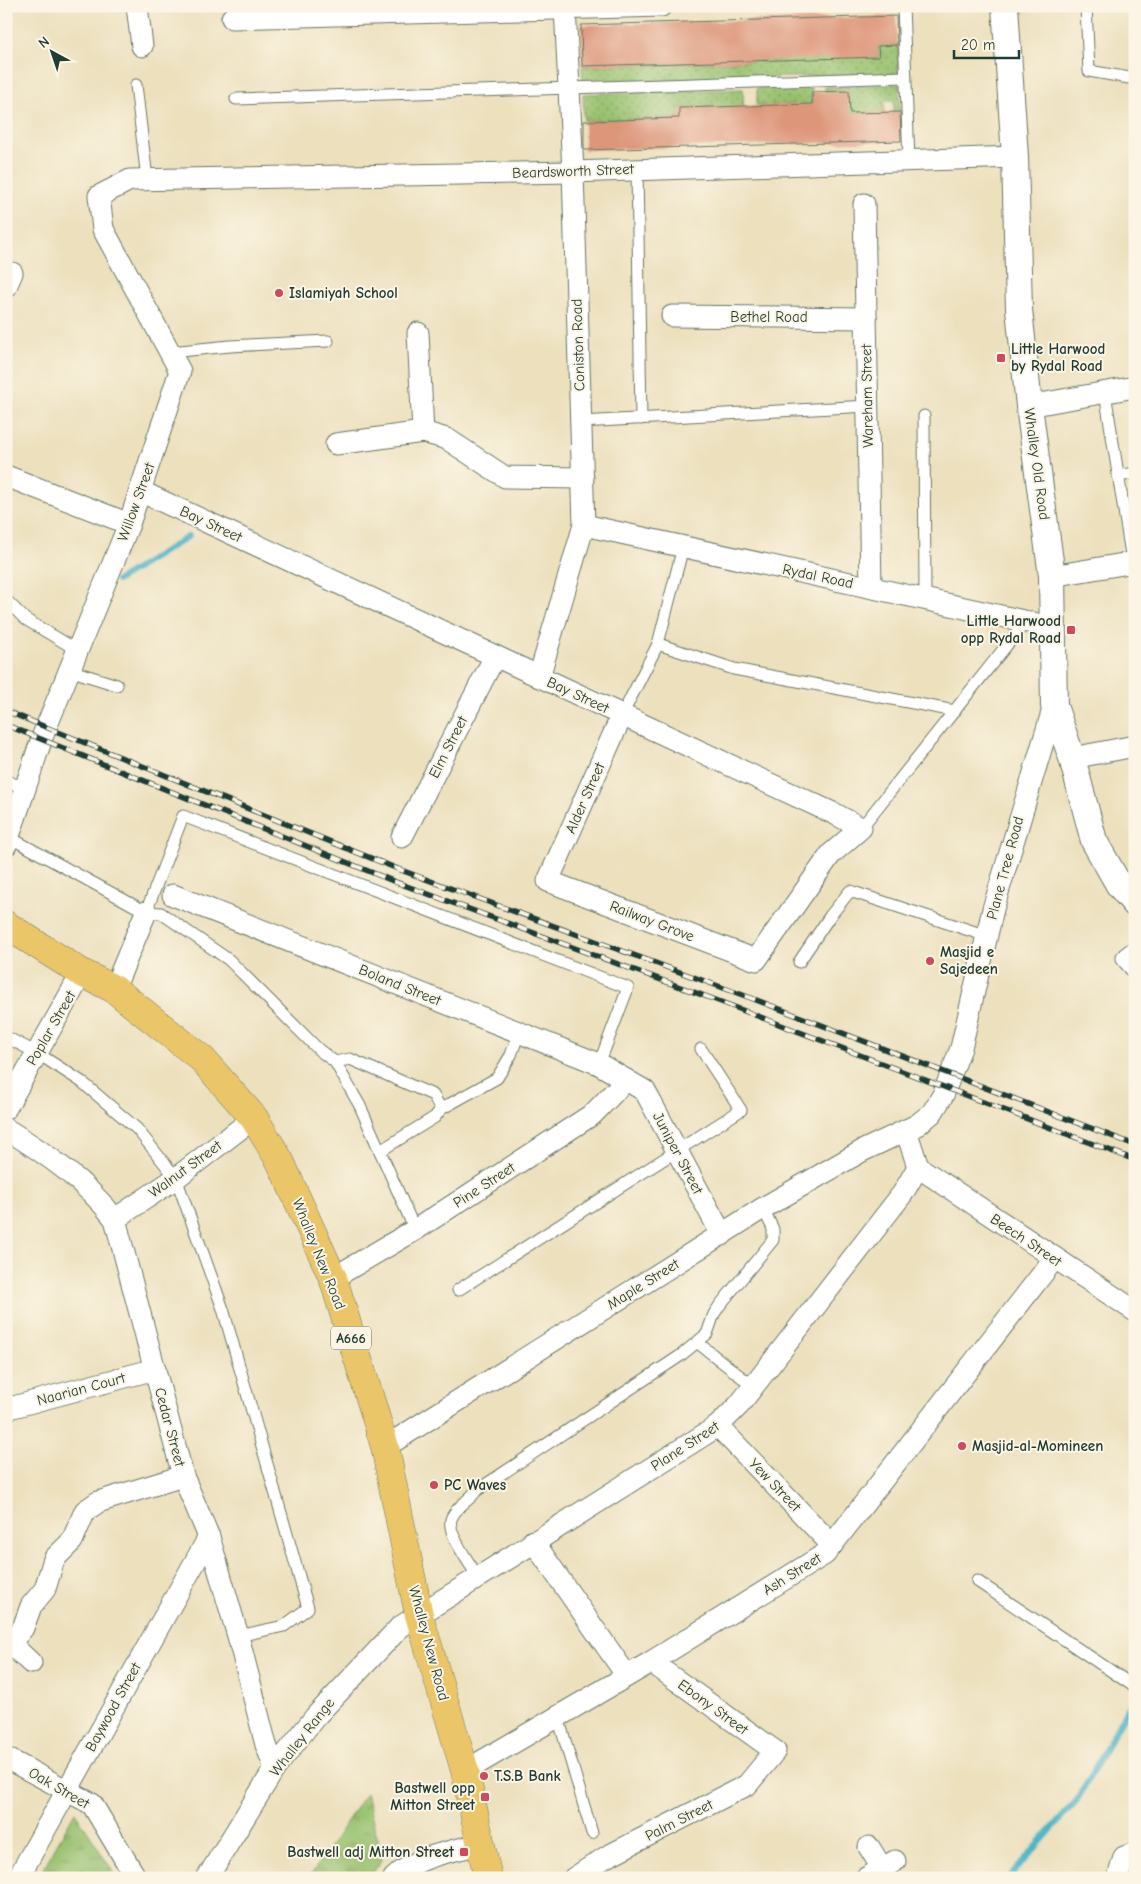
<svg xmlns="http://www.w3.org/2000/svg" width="1141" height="1884" font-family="'Comic Neue',sans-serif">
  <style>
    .park { fill: url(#park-tufts); stroke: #5b7f51 }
    .garden { fill: url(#garden-dots); stroke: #5b7f51 }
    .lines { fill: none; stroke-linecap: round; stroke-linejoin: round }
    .stream { stroke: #48b2c7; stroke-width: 6 }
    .building { fill: #dd967a }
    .service-casing { stroke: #677664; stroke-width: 13 }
    .minor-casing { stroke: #677664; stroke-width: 23 }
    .tertiary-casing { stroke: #677664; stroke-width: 28 }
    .trunk-casing { stroke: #677664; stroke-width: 29 }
    .service { stroke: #fff; stroke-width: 11 }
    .minor { stroke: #fff; stroke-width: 21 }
    .tertiary { stroke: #fff; stroke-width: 26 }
    .trunk { stroke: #ebc669; stroke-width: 28 }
    .rail-casing { stroke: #1f3d34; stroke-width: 5.5 }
    .rail { stroke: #fcf5e5; stroke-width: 4; stroke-dasharray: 11; stroke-linecap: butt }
    .poi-dot { fill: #d1495b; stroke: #fcf5e5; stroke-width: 2 }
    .labels { text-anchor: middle; stroke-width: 4; stroke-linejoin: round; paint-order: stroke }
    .shield { fill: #fcf5e5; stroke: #617469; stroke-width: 1 }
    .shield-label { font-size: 14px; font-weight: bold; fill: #1f3d34 }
    .street-label { font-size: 15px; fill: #1f3d34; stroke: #fcf5e5 }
    .poi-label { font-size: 15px; font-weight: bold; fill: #1f3d34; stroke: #fcf5e5; text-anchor: start }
  </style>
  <defs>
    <pattern id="park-tufts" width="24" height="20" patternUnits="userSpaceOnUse" patternTransform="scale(1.25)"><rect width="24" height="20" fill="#97c16e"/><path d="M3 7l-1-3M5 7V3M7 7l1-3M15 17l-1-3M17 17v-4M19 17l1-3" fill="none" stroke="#7b9e5b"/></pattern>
    <pattern id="garden-dots" width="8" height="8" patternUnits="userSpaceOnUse" patternTransform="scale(1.25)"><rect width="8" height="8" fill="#97c16e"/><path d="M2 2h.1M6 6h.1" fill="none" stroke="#7b9e5b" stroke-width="1.8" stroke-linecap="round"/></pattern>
  </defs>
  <rect width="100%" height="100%" fill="#fcf5e5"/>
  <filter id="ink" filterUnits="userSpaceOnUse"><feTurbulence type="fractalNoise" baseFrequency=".02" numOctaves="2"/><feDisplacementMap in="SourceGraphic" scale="10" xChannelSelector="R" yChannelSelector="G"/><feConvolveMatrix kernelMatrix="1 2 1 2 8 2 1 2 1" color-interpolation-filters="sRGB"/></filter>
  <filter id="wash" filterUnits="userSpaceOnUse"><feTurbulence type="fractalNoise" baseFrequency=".0096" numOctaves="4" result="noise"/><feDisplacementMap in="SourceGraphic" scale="20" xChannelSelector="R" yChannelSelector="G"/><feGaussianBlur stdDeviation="1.12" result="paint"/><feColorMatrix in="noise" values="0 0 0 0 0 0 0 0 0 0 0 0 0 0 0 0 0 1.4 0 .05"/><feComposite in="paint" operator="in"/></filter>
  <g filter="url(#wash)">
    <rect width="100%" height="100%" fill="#ece0bd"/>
    <g class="park">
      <polygon points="366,1793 382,1860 369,1878 309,1878"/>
      <polygon points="75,1812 117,1878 38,1878"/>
    </g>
    <g class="garden">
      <polygon points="898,45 899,74 583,83 582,66 605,66 604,56 609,56 609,65 618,65 618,56 622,55 622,65 644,64 644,55 649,55 649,64 657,64 657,54 663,64 671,63 671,54 676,63 685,63 685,54 689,63 699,63 699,53 702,53 703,63 712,62 712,53 716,53 716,62 738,62 738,52 742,52 743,62 752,61 752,52 756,52 757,61 765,61 769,51 770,61 778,61 778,51 879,56 878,46"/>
      <polygon points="899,84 900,112 894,112 894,101 884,102 884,112 826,114 825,87"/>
      <polygon points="811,87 812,114 791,104 784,105 784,115 779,116 778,105 771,105 771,116 766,116 765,105 757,105 757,88"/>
      <polygon points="743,89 744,116 713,117 712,107 705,107 705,118 700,118 699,107 692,107 692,118 687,118 686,107 679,108 679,118 584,121 583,94"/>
    </g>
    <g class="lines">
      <g class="stream">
        <polyline points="117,581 189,536"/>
        <polyline points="1009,1878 1077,1800 1135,1696"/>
      </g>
    </g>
    <g id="blocks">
      <g class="building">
        <polygon points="896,16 897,45 878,46 879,57 582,66 581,25"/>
        <polygon points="849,91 850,113 900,112 901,141 584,150 584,121 679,118 679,108 812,104 812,92"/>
      </g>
    </g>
  </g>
  <g filter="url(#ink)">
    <use href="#blocks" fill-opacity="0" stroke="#677664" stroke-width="1"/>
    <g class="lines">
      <g class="service-casing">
        <g id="service">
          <polyline points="903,6 909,161"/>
          <polyline points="1086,6 1089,71 1135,79"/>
          <polyline points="136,85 147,179"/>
          <polyline points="236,99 905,77"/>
          <polyline points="637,170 641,419"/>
          <polyline points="170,352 230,346 328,341"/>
          <polyline points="1105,393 1135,579"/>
          <polyline points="924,416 925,599"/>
          <polyline points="581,422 868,406"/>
          <polyline points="1119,476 1135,473"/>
          <polyline points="6,600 25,619 77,650"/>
          <polyline points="658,644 734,669 955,711"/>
          <polyline points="69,670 117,685"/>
          <polyline points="622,715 658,644 683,547"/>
          <polyline points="6,781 25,788"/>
          <polyline points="861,828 1026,621"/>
          <polyline points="9,837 146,912 161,913 229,960 319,1050 335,1062 360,1106 415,1230"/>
          <polyline points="146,912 183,816 628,988 599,1064"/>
          <polyline points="799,962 830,916 850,891 987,936"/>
          <polyline points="6,1037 37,1053 82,1082 137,1129 176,1178 223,1309 308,1608 284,1626 238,1636"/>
          <polyline points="335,1062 350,1059 433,1095 441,1109"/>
          <polyline points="380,1151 435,1117 441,1109 497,1078 511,1055 519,1033"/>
          <polyline points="458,1290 741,1110 701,1049"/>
          <polyline points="698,1343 754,1387"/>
          <path d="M478,1577C471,1565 444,1530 452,1517C457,1506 469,1501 476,1491L680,1356L707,1334L714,1314L720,1305L773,1240V1229L763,1208"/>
          <polyline points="977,1581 1135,1687"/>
          <polyline points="558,1717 592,1833"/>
        </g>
      </g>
      <g class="minor-casing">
        <g id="minor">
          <polyline points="137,6 142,46"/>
          <polyline points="232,18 661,6"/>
          <polyline points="864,204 871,587"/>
          <polyline points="6,287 12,273"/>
          <polyline points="672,316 866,318"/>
          <polyline points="418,333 423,432"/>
          <polyline points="1029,406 1135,387"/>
          <polyline points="336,444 423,432 447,439 505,477 583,478"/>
          <polyline points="6,476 129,524"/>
          <polyline points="140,491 837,815 861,828 831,854 756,960 548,881 622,715"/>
          <polyline points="584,525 1051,627"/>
          <polyline points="1052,576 1135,562"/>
          <polyline points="539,677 584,525 573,172 565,6"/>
          <polyline points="1072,758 1135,746"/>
          <polyline points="402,837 495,656"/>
          <polyline points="6,845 43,735 129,524 180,371 103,229 99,196 130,180 573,172 1015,157"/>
          <polyline points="173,895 599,1064 645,1091 722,1235"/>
          <polyline points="1135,952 1127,958 1135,967"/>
          <polyline points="114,989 146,912"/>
          <polyline points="6,1108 82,973"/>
          <path d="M6,1129C47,1154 85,1181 115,1219L183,1476L209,1537L238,1636L266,1745L275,1768"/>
          <polyline points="918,1167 1135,1311"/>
          <polyline points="115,1219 176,1178 254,1118"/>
          <polyline points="333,1278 415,1230 593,1114 626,1080"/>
          <polyline points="6,1409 155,1369"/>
          <polyline points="718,1426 832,1545"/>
          <polyline points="385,1447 763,1208 862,1151 917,1125 932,1113 943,1095 961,1048 993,909 1054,706"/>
          <polyline points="533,1541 627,1676"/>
          <polyline points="31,1663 10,1643 23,1628 31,1606 45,1589 54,1559 72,1541 85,1511 98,1502 183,1476"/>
          <polyline points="6,1758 92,1804 136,1878"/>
          <polyline points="465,1771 651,1662 825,1554 1054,1259"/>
          <polyline points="869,1847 882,1868"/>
          <polyline points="18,1878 209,1537"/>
          <polyline points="207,1878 275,1768 315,1717 400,1627 718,1426 739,1405 903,1193 918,1167 906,1130"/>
          <path d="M394,1878C417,1856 451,1851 481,1844"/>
          <polyline points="574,1878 606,1857 747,1785 775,1751 651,1662"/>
          <polyline points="866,1878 895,1861"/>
          <polyline points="1118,1878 1124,1857 1135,1853"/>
        </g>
      </g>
      <g class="tertiary-casing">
        <polyline id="tertiary" points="1005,6 1015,157 1019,309 1029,406 1052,576 1054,706 1072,758 1094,841 1119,885 1135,904"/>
      </g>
      <g class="trunk-casing">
        <polyline id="trunk" points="6,925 82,973 114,989 202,1059 254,1118 280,1161 333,1278 385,1447 419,1615 465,1771 488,1878"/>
      </g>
      <use href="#service" class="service"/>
      <use href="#minor" class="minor"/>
      <use href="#tertiary" class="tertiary"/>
      <use href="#trunk" class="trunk"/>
      <g class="rail-casing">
        <g id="rail">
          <polyline points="6,711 398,869 751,998 1135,1145"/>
          <polyline points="6,725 393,881 721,1002 1135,1160"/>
        </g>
      </g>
      <use href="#rail" class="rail"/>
    </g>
  </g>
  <g class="poi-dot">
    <circle cx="279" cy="293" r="5"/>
    <rect x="996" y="353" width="10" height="10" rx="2.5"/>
    <rect x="1066" y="625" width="10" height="10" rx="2.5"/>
    <circle cx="930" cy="961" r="5"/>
    <circle cx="962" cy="1446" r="5"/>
    <circle cx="434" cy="1485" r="5"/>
    <circle cx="484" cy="1776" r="5"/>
    <rect x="480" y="1792" width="10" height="10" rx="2.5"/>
    <rect x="459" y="1847" width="10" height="10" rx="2.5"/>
  </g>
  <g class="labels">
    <rect class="shield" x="331" y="1326.5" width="40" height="23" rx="4"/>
    <g class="shield-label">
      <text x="351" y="1343">A666</text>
    </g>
    <g class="street-label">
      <text transform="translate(573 171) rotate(-2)" y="5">Beardsworth Street</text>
      <text x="769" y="322">Bethel Road</text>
      <text transform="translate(578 345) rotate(-92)" y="5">Coniston Road</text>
      <text transform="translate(867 396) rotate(-91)" y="5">Wareham Street</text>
      <text transform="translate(1037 464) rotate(82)" y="5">Whalley Old Road</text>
      <text transform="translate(136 502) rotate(-70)" y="5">Willow Street</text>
      <text transform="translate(211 524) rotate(25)" y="5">Bay Street</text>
      <text transform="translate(818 576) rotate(12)" y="5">Rydal Road</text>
      <text transform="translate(578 695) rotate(25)" y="5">Bay Street</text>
      <text transform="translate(448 747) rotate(-63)" y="5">Elm Street</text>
      <text transform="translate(585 798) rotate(-66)" y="5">Alder Street</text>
      <text transform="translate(1005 868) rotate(-75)" y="5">Plane Tree Road</text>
      <text transform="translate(652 921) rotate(21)" y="5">Railway Grove</text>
      <text transform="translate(400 985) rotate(22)" y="5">Boland Street</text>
      <text transform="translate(51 1028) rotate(-60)" y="5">Poplar Street</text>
      <text transform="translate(678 1153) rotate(62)" y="5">Juniper Street</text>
      <text transform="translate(185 1169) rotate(-36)" y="5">Walnut Street</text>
      <text transform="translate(484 1185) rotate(-33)" y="5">Pine Street</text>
      <text transform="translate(1026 1240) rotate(34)" y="5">Beech Street</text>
      <text transform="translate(319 1254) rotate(68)" y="5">Whalley New Road</text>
      <text transform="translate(643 1284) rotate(-32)" y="5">Maple Street</text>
      <text transform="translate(81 1389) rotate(-15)" y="5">Naarian Court</text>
      <text transform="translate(170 1427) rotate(75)" y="5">Cedar Street</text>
      <text transform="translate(685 1446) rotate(-33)" y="5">Plane Street</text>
      <text transform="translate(775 1485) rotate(46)" y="5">Yew Street</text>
      <text transform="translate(792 1574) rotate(-32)" y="5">Ash Street</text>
      <text transform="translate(429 1643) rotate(75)" y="5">Whalley New Road</text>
      <text transform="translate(113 1707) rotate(-61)" y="5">Baywood Street</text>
      <text transform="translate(713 1707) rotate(36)" y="5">Ebony Street</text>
      <text transform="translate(302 1737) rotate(-52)" y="5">Whalley Range</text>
      <text transform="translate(59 1788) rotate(30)" y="5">Oak Street</text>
      <text transform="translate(679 1820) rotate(-27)" y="5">Palm Street</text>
    </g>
    <g class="poi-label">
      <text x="289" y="298">Islamiyah School</text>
      <text x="1011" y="354">Little Harwood<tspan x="1011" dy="17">by Rydal Road</tspan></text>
      <text x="1061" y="626" text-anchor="end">Little Harwood<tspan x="1061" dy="17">opp Rydal Road</tspan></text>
      <text x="940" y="957">Masjid e<tspan x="940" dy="17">Sajedeen</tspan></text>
      <text x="972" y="1451">Masjid-al-Momineen</text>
      <text x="444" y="1490">PC Waves</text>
      <text x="494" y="1781">T.S.B Bank</text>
      <text x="475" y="1793" text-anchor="end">Bastwell opp<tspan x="475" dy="17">Mitton Street</tspan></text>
      <text x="454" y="1857" text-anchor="end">Bastwell adj Mitton Street</text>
    </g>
  </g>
  <rect width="1141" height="1884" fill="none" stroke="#fcf5e5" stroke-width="25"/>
  <g transform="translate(52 52) rotate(320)" stroke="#fcf5e5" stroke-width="4" paint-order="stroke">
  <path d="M0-4L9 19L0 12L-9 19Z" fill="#1f3d34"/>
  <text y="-8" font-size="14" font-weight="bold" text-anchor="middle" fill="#1f3d34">N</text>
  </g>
  <path d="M954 50v8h65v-8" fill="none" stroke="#1f3d34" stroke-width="2.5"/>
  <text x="961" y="50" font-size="15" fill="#1f3d34" stroke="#fcf5e5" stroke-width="4" paint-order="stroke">20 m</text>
</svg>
